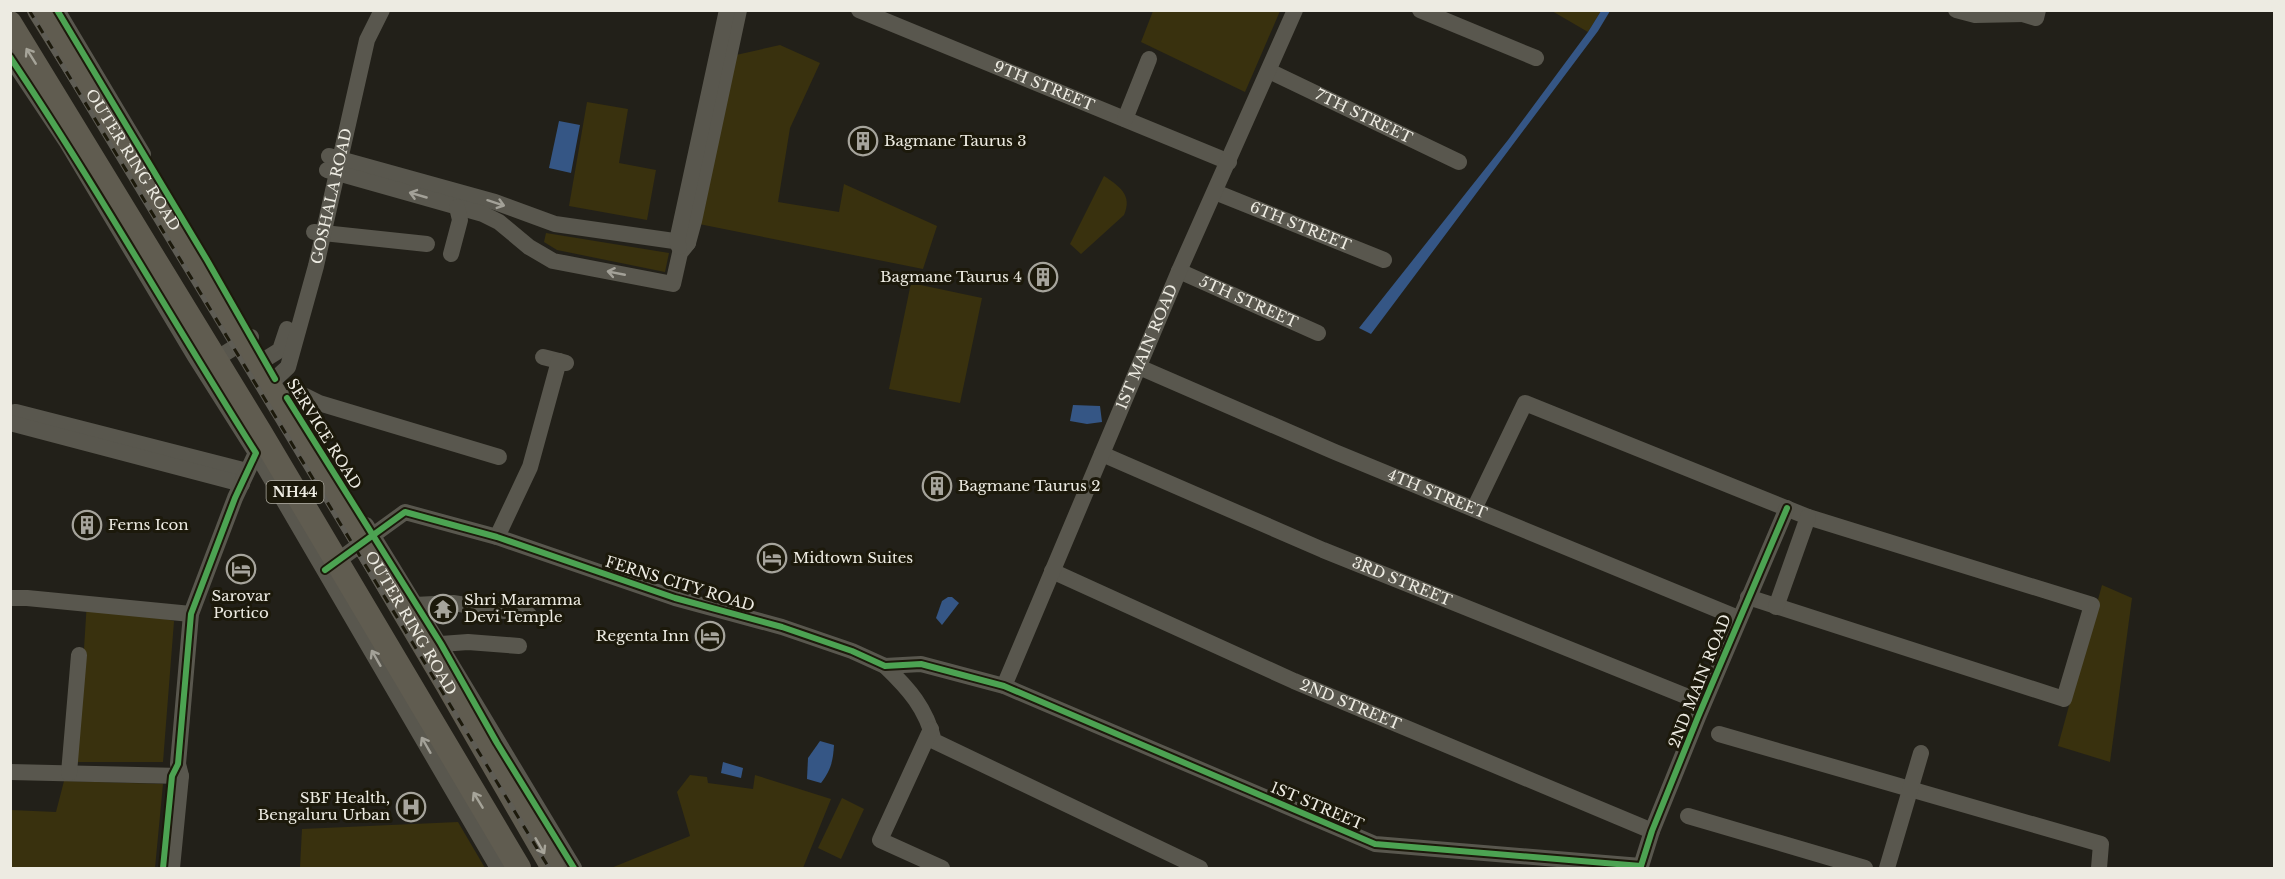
<svg xmlns="http://www.w3.org/2000/svg" width="2285" height="879" font-family="'Libre Baskerville',serif">
  <style>
    .green { fill: #39310e }
    .water { fill: #355685 }
    .lines { fill: none; stroke-linecap: round; stroke-linejoin: round }
    .minor { stroke: #59574e; stroke-width: 16 }
    .highway { stroke: #605c50; stroke-width: 24 }
    .rail-casing { stroke: #5e5c54; stroke-width: 5 }
    .rail { stroke: #1c190b; stroke-width: 3; stroke-dasharray: 9; stroke-linecap: butt }
    .cycleway-casing { stroke: #1c190b; stroke-width: 10 }
    .cycleway { stroke: #4ca352; stroke-width: 6 }
    .oneway { stroke: #a6a499 }
    .oneway2 { stroke: #a3a198 }
    .labels { text-anchor: middle; stroke-width: 6; stroke-linejoin: round; paint-order: stroke }
    .shield { fill: #1c190b; stroke: #aeaca2; stroke-width: 1.5 }
    .shield-label { font-size: 14px; font-weight: bold; fill: #edebe2 }
    .street-label { font-size: 15px; fill: #edebe2; stroke: #1c190b }
    .poi-label { font-size: 15px; fill: #edebe2; stroke: #1c190b; text-anchor: start }
  </style>
  <rect width="100%" height="100%" fill="#222019"/>
  <g class="green">
    <polygon points="1153,11 1153,10 1280,11 1245,92 1141,42"/>
    <polygon points="1552,11 1601,11 1588,32"/>
    <polygon points="780,45 820,63 790,128 778,202 839,212 844,184 937,226 923,269 699,224 736,55"/>
    <polygon points="587,102 628,109 619,163 656,170 647,220 569,206"/>
    <path d="M1104,176C1119,186 1133,195 1124,215L1081,254L1070,244Z"/>
    <polygon points="546,233 669,253 665,272 557,250 544,242"/>
    <polygon points="911,283 982,298 960,403 889,389"/>
    <polygon points="2102,585 2132,598 2110,762 2058,746"/>
    <polygon points="87,601 174,621 163,762 77,762"/>
    <polygon points="690,775 707,777 708,783 753,789 755,775 831,799 803,868 611,868 690,836 677,792"/>
    <polygon points="64,781 163,784 155,868 11,868 11,810 56,812"/>
    <polygon points="842,798 864,809 841,859 818,848"/>
    <polygon points="458,822 485,868 300,868 302,829"/>
  </g>
  <g class="water">
    <polygon points="1601,11 1610,11 1598,31 1371,334 1359,328 1508,140 1588,32"/>
    <polygon points="559,121 580,125 571,173 549,168"/>
    <polygon points="1073,405 1100,406 1102,422 1087,424 1070,421"/>
    <polygon points="948,597 952,597 959,603 942,625 936,618 942,601"/>
    <path d="M820,741L834,745C833,761 831,770 821,783L807,779L808,758Z"/>
    <polygon points="723,762 743,768 741,778 721,773"/>
  </g>
  <g class="lines">
    <g class="minor">
      <polyline points="57,10 143,154"/>
      <path id="s1" d="M859,10L1229,162"/>
      <polyline points="1420,10 1536,58"/>
      <polyline points="1956,10 1975,15 2024,14 2025,10"/>
      <polyline points="2013,11 2036,18 2038,10"/>
      <polyline points="10,57 66,141 194,355 256,453 498,868"/>
      <path id="s2" d="M1269,71L1459,162"/>
      <polyline points="1125,119 1149,59"/>
      <polyline points="329,156 495,202 555,224 688,243"/>
      <polyline points="327,170 483,214 499,222 529,247 553,261 673,284 680,253 688,243 694,221 739,10"/>
      <path id="s3" d="M1215,192L1384,260"/>
      <polyline points="314,232 427,244"/>
      <polyline points="679,247 677,241 727,10"/>
      <polyline points="451,254 460,220 457,207"/>
      <path id="s4" d="M1179,271L1318,333"/>
      <polyline points="543,357 559,361"/>
      <polyline points="264,360 280,350 287,329"/>
      <polyline points="208,364 251,337"/>
      <path id="s5" d="M1139,367L1335,452L1738,618"/>
      <path id="s6" d="M275,379L288,367L316,266L367,40L382,10"/>
      <polyline points="287,398 305,396 319,403 499,457"/>
      <polyline points="10,413 16,412 247,471"/>
      <polyline points="10,423 242,484"/>
      <path id="s7" d="M1102,454L1323,550L1703,703"/>
      <polyline points="1474,509 1525,403 1808,517 2092,605 2064,699 1748,597"/>
      <path d="M366,525C437,639 505,754 574,868"/>
      <polyline points="497,537 530,467 559,361 566,363"/>
      <polyline points="325,570 405,512 497,537 675,598 782,627 852,651 885,666 921,664 1004,686 1375,844 1641,866 1652,831 1698,717 1787,508"/>
      <path id="s8" d="M1052,571L1294,681L1652,831"/>
      <polyline points="10,598 27,598 191,614"/>
      <polyline points="415,605 453,603 529,615"/>
      <polyline points="1776,607 1808,517"/>
      <polyline points="441,644 468,642 519,646"/>
      <path d="M885,666C909,689 926,708 934,741L1200,868"/>
      <path id="s9" d="M1004,686L1179,271L1295,10"/>
      <polyline points="931,729 880,840 942,868"/>
      <polyline points="1719,734 2101,844 2099,868"/>
      <polyline points="10,772 181,776"/>
      <polyline points="69,773 79,655"/>
      <polyline points="1688,816 1865,868"/>
      <polyline points="172,868 181,776 178,764 191,614 235,498 256,453"/>
      <polyline points="1887,868 1921,753"/>
    </g>
    <g class="highway">
      <path id="s10" d="M39,10L199,266L448,686L553,868"/>
      <polyline points="10,23 260,432 519,868"/>
    </g>
    <g class="rail-casing">
      <polyline id="rail" points="29,10 549,868"/>
    </g>
    <use href="#rail" class="rail"/>
    <g class="cycleway-casing">
      <g id="cycleway">
        <polyline points="57,10 207,260 275,379"/>
        <path d="M10,57C97,187 173,322 256,453L235,498L191,614L178,764L172,776L163,868"/>
        <polyline points="287,398 441,644 497,743 574,868"/>
        <polyline points="325,570 405,512 497,537 675,598 782,627 852,651 885,666 921,664 1004,686 1375,844 1641,866 1652,831 1698,717 1787,508"/>
      </g>
    </g>
    <use href="#cycleway" class="cycleway"/>
  </g>
  <defs><path id="oneway-shaft" d="M-6 0H5M1.5-3L5.5 0L1.5 3" fill="none" stroke-width="1.6" stroke-linecap="round" stroke-linejoin="round" transform="scale(1.5)"/></defs>
  <g class="oneway">
    <use href="#oneway-shaft" transform="translate(31 56) rotate(-122)"/>
    <use href="#oneway-shaft" transform="translate(478 800) rotate(-121)"/>
    <use href="#oneway-shaft" transform="translate(540 846) rotate(60)"/>
  </g>
  <g class="oneway2">
    <use href="#oneway-shaft" transform="translate(418 195) rotate(-164)"/>
    <use href="#oneway-shaft" transform="translate(496 203) rotate(18)"/>
    <use href="#oneway-shaft" transform="translate(616 273) rotate(-169)"/>
    <use href="#oneway-shaft" transform="translate(376 658) rotate(-120)"/>
    <use href="#oneway-shaft" transform="translate(426 745) rotate(-120)"/>
  </g>
  <defs>
    <g id="building-ring" transform="scale(1.5)"><circle r="9.5" fill="#1c190b" stroke="#a6a49c" stroke-width="1.5"/><path d="M-4-6H4V6H1V3H-1V6H-4ZM-2.5-4.3h1.7v1.8h-1.7ZM.8-4.3h1.7v1.8H.8ZM-2.5-1h1.7V.8h-1.7ZM.8-1h1.7V.8H.8Z" fill="#a6a49c"/></g>
    <g id="hotel-ring" transform="scale(1.5)"><circle r="9.5" fill="#1c190b" stroke="#a6a49c" stroke-width="1.5"/><path d="M-6-4.5h1.5V1H6V5H4.5V3h-9V5H-6ZM-4 0a1.8 1.8 0 1 1 3.6 0ZM.5 0V-2.5h3Q6-2.5 6 0Z" fill="#a6a49c"/></g>
    <g id="temple-ring" transform="scale(1.5)"><circle r="9.5" fill="#1c190b" stroke="#a6a49c" stroke-width="1.5"/><path d="M0-6L5-2H3V0L6.5 2.5H4V6H1.5V3h-3V6H-4V2.5H-6.5L-3 0V-2H-5Z" fill="#a6a49c"/></g>
    <g id="hospital-ring" transform="scale(1.5)"><circle r="9.5" fill="#1c190b" stroke="#a6a49c" stroke-width="1.5"/><path d="M-5-5h3v3.5h4V-5h3V5h-3V1.5h-4V5h-3Z" fill="#a6a49c"/></g>
  </defs>
  <g fill-rule="evenodd">
    <use href="#building-ring" x="863" y="141"/>
    <use href="#building-ring" x="1043" y="277"/>
    <use href="#building-ring" x="937" y="486"/>
    <use href="#building-ring" x="87" y="525"/>
    <use href="#hotel-ring" x="772" y="558"/>
    <use href="#hotel-ring" x="241" y="569"/>
    <use href="#temple-ring" x="443" y="609"/>
    <use href="#hotel-ring" x="710" y="636"/>
    <use href="#hospital-ring" x="411" y="807"/>
  </g>
  <g class="labels">
    <rect class="shield" x="266.5" y="481" width="57" height="22" rx="4.5"/>
    <g class="shield-label">
      <text x="295" y="497">NH44</text>
    </g>
    <g class="street-label">
      <text dy="5" stroke="none"><textPath href="#s1" startOffset="200">9TH STREET</textPath></text>
      <text dy="5" stroke="none"><textPath href="#s2" startOffset="105">7TH STREET</textPath></text>
      <text dy="5" stroke="none"><textPath href="#s10" startOffset="177">OUTER RING ROAD</textPath></text>
      <text dy="5" stroke="none"><textPath href="#s6" startOffset="194">GOSHALA ROAD</textPath></text>
      <text dy="5" stroke="none"><textPath href="#s3" startOffset="92">6TH STREET</textPath></text>
      <text dy="5" stroke="none"><textPath href="#s4" startOffset="76">5TH STREET</textPath></text>
      <text dy="5" stroke="none"><textPath href="#s9" startOffset="368">1ST MAIN ROAD</textPath></text>
      <text transform="translate(324 434) rotate(58)" y="5">SERVICE ROAD</text>
      <text dy="5" stroke="none"><textPath href="#s5" startOffset="324">4TH STREET</textPath></text>
      <text dy="5" stroke="none"><textPath href="#s7" startOffset="326">3RD STREET</textPath></text>
      <text transform="translate(680 584) rotate(17)" y="5">FERNS CITY ROAD</text>
      <text dy="5" stroke="none"><textPath href="#s10" startOffset="717">OUTER RING ROAD</textPath></text>
      <text transform="translate(1700 681) rotate(-68)" y="5">2ND MAIN ROAD</text>
      <text dy="5" stroke="none"><textPath href="#s8" startOffset="327">2ND STREET</textPath></text>
      <text transform="translate(1317 806) rotate(23)" y="5">1ST STREET</text>
    </g>
    <g class="poi-label">
      <text x="884" y="146">Bagmane Taurus 3</text>
      <text x="1022" y="282" text-anchor="end">Bagmane Taurus 4</text>
      <text x="958" y="491">Bagmane Taurus 2</text>
      <text x="108" y="530">Ferns Icon</text>
      <text x="793" y="563">Midtown Suites</text>
      <text x="241" y="601" text-anchor="middle">Sarovar<tspan x="241" dy="17">Portico</tspan></text>
      <text x="464" y="605">Shri Maramma<tspan x="464" dy="17">Devi Temple</tspan></text>
      <text x="689" y="641" text-anchor="end">Regenta Inn</text>
      <text x="390" y="803" text-anchor="end">SBF Health,<tspan x="390" dy="17">Bengaluru Urban</tspan></text>
    </g>
  </g>
  <rect width="2285" height="879" fill="none" stroke="#edebe2" stroke-width="24"/>
</svg>
